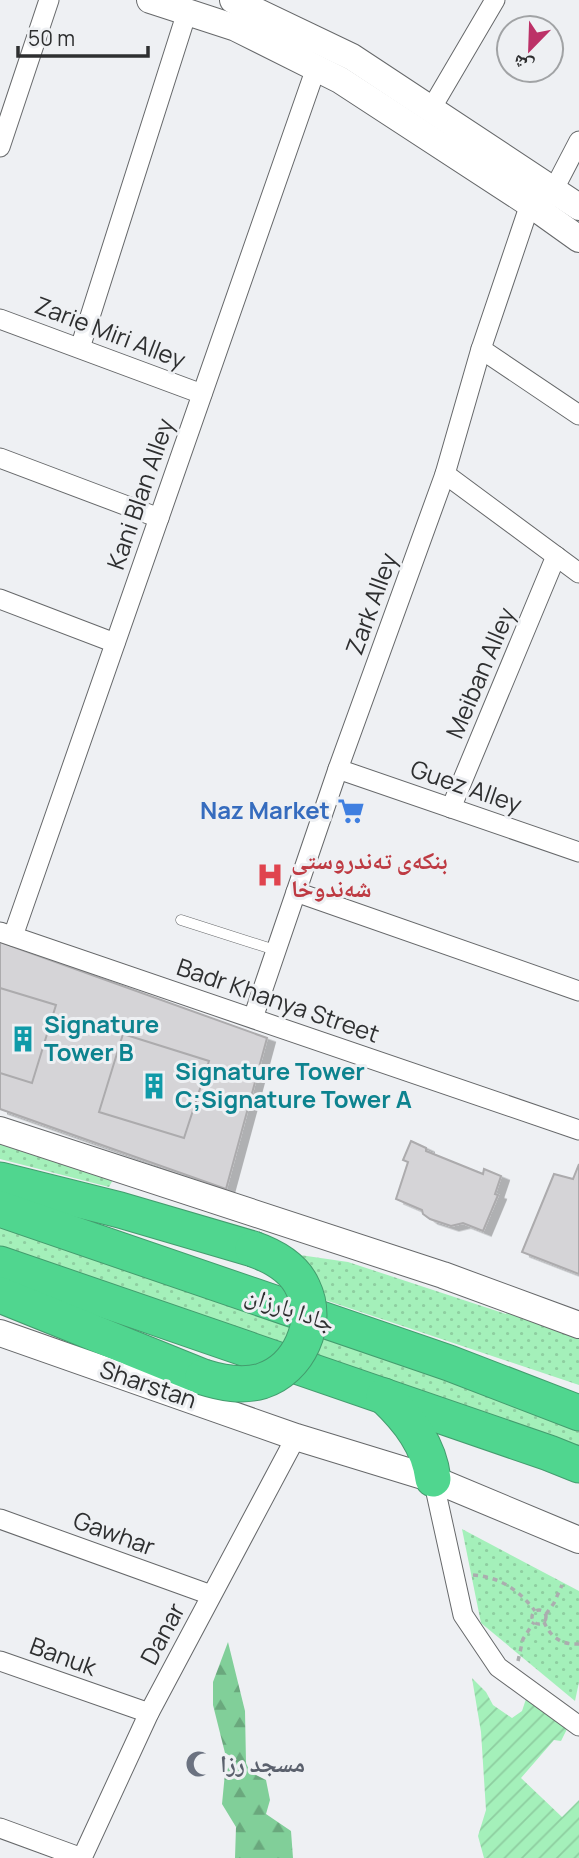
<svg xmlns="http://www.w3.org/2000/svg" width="579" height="1858" font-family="Manrope,'Noto Naskh Arabic',sans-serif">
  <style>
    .forest { fill: url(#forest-firs) }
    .park { fill: url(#park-dots) }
    .garden { fill: url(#garden-furrows) }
    .building { fill: #d5d4d7; stroke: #acabad; stroke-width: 2; filter: url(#shadow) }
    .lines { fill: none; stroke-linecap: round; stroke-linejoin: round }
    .service-casing { stroke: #66686a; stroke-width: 11 }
    .minor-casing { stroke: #66686a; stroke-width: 21 }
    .secondary-casing { stroke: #66686a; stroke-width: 28 }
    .motorway-casing { stroke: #449c6e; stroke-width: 37 }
    .path { stroke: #abadaf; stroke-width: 3.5; stroke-dasharray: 5 5; stroke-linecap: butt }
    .service { stroke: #fff; stroke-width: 10 }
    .minor { stroke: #fff; stroke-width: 19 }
    .secondary { stroke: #fff; stroke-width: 26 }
    .motorway { stroke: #50d68f; stroke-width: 35 }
    .motorway-bridge-casing { stroke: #449c6e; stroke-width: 37; stroke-linecap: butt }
    .motorway-bridge { stroke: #50d68f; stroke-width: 35 }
    .labels { text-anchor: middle; stroke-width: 6; stroke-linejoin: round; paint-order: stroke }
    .street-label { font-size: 24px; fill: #2e2f30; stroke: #eef0f3 }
    .shop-label { font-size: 24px; font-weight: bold; fill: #366cbe; stroke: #eef0f3; text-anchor: end }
    .health-label { font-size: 24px; font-weight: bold; fill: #be3a42; stroke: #eef0f3; text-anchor: start }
    .culture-label { font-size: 24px; font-weight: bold; fill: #0d838f; stroke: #eef0f3; text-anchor: start }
    .worship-label { font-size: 24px; font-weight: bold; fill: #5b616d; stroke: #eef0f3; text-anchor: start }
  </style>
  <defs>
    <pattern id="forest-firs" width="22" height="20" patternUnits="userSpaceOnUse" patternTransform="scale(1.75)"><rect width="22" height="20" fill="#81cf99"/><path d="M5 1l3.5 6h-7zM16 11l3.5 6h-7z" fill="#6aa87d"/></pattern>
    <pattern id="park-dots" width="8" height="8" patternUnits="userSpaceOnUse" patternTransform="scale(1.75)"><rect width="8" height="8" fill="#a4f0ba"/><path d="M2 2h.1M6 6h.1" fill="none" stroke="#8ecea0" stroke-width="1.8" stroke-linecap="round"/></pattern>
    <pattern id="garden-furrows" width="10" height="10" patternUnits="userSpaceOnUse" patternTransform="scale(1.75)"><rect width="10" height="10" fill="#a4f0ba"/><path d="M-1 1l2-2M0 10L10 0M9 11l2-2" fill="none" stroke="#8ecea0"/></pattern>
    <filter id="shadow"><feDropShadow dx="8" dy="4.5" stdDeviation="0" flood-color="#0004"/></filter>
  </defs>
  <rect width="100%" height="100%" fill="#eef0f3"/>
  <polygon class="forest" points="228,1642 245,1711 246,1763 250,1772 266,1780 270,1800 266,1814 291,1831 293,1858 235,1858 236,1827 222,1804 225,1773 234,1758 225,1753 213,1705 213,1682"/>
  <g class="park">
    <polygon points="0,1138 115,1176 109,1187 0,1159"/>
    <polygon points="0,1218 579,1422 579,1450 0,1248"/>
    <polygon points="293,1254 348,1262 506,1314 510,1305 579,1329 579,1385 316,1297"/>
    <polygon points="462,1529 579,1591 579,1682 575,1701 481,1623"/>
  </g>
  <polygon class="garden" points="472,1678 486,1692 493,1705 512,1718 522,1711 526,1699 568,1727 561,1741 554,1740 521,1778 562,1817 579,1800 579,1858 484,1858 478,1836 486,1810 481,1732"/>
  <g class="building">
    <polygon points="0,942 267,1038 226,1189 0,1109"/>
    <polygon points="0,988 56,1005 32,1083 0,1073"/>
    <polygon points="123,1034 209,1061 184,1138 99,1112"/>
    <polygon points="411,1141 426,1148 426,1151 483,1174 484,1169 501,1176 495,1194 498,1195 483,1231 463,1223 451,1226 430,1219 423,1214 422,1210 396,1199 408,1162 403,1160"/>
    <polygon points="579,1164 579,1274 522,1252 554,1174 573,1179"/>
  </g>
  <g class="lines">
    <g class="service-casing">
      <polyline id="service" points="181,920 275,950"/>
    </g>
    <g class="minor-casing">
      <g id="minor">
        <polyline points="431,109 495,0"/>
        <polyline points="0,147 49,0"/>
        <polyline points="554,189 579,141"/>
        <polyline points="0,319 202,394"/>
        <polyline points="80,348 187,12"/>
        <polyline points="481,349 579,415"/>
        <polyline points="0,458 159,518"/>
        <polyline points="445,474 579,573"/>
        <polyline points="0,599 115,643"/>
        <polyline points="338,769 579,852"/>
        <polyline points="451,808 556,556"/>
        <polyline points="296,892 579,991"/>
        <polyline points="0,932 579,1130"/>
        <polyline points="13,936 316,68"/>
        <polyline points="253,1018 338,769 445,474 481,349 530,204"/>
        <polyline points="433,1479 463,1615 498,1667 579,1726"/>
        <polyline points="0,1519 211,1595"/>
        <polyline points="0,1661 149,1713"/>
        <polyline points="0,1828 82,1858 149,1713 296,1437"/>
      </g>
    </g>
    <g class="secondary-casing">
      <g id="secondary">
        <polyline points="150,0 236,28 340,80 530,204 579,239"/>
        <polyline points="233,0 352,57 579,207"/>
        <polyline points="0,1130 443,1275 579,1325"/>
        <polyline points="0,1333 296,1437 433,1479 579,1540"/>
      </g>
    </g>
    <g class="motorway-casing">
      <g id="motorway">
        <polyline points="0,1180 120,1210 253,1249"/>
        <polyline points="0,1209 449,1363 579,1413"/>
        <polyline points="0,1264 549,1453 579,1465"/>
        <polyline points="0,1295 203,1377"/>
        <path d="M384,1396C409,1420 429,1445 433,1479"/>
      </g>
    </g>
    <g class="path">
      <path d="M473,1575C500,1577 519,1590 535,1611"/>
      <circle cx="539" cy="1617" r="7"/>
      <polyline points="546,1614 554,1603 562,1585"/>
      <path d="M544,1622C551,1638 562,1645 579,1644"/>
      <polyline points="518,1661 523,1639 534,1622"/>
    </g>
    <use href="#service" class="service"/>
    <use href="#minor" class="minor"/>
    <use href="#secondary" class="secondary"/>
    <use href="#motorway" class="motorway"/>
    <g class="motorway-bridge-casing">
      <path id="motorway-bridge" d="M203,1377C222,1383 242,1387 262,1381C299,1369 320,1323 303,1288C294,1267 273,1256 253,1249"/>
    </g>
    <use href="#motorway-bridge" class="motorway-bridge"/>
  </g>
  <defs>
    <g id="supermarket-bare" transform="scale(2.1)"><path d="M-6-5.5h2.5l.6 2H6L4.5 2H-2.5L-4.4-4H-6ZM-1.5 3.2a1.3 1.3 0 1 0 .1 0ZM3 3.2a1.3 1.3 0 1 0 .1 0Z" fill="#3f7fe0" stroke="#eef0f3" stroke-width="2.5" paint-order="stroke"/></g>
    <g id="hospital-bare" transform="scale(2.1)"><path d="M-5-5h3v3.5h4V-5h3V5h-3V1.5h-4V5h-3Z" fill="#e0444e" stroke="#eef0f3" stroke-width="2.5" paint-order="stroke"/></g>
    <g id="building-bare" transform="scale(2.1)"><path d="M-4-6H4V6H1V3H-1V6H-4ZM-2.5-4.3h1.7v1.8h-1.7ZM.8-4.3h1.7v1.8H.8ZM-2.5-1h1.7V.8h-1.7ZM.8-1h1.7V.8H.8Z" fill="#0f9aa8" stroke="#eef0f3" stroke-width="2.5" paint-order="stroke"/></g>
    <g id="mosque-bare" transform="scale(2.1)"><path d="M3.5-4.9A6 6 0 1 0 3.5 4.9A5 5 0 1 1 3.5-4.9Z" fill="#6b7280" stroke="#eef0f3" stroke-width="2.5" paint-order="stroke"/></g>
  </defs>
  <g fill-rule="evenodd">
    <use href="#supermarket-bare" x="351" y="811"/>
    <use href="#hospital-bare" x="270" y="875"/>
    <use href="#building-bare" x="23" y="1039"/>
    <use href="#building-bare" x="154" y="1086"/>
    <use href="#mosque-bare" x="199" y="1764"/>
  </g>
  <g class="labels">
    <g class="street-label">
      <text transform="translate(110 333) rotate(21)" y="8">Zarie Miri Alley</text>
      <text transform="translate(141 494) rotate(-71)" y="8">Kani Blan Alley</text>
      <text transform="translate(372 604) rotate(-70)" y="8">Zark Alley</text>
      <text transform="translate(481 673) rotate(-67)" y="8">Meiban Alley</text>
      <text transform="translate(466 787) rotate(19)" y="8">Guez Alley</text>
      <text transform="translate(278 1001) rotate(19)" y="8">Badr Khanya Street</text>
      <text transform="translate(290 1309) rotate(19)" y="8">جادا بارزان</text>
      <text transform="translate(148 1385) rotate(19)" y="8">Sharstan</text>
      <text transform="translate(114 1534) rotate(20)" y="8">Gawhar</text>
      <text transform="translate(163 1634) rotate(-62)" y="8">Danar</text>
      <text transform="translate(63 1657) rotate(20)" y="8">Banuk</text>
    </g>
    <g class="shop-label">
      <text x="330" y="819">Naz Market</text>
    </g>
    <g class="health-label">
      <text x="291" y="869">بنکەی تەندروستی<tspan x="291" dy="28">شەندوخا</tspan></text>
    </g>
    <g class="culture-label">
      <text x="44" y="1033">Signature<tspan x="44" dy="28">Tower B</tspan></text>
      <text x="175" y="1080">Signature Tower<tspan x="175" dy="28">C;Signature Tower A</tspan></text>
    </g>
    <g class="worship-label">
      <text x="220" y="1772">مسجد رزا</text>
    </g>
  </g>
  <g transform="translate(530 49) rotate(203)"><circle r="33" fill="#eef0f3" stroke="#a1a3a5" stroke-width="2"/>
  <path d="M0-5L12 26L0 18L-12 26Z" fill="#bc3167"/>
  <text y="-10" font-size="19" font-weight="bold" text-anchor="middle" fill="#2e2f30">ش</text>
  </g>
  <path d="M18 46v10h130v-10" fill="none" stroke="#2e2f30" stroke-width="3.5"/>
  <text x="28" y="46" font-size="21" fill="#2e2f30" stroke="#eef0f3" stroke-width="5" paint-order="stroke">50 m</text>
</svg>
